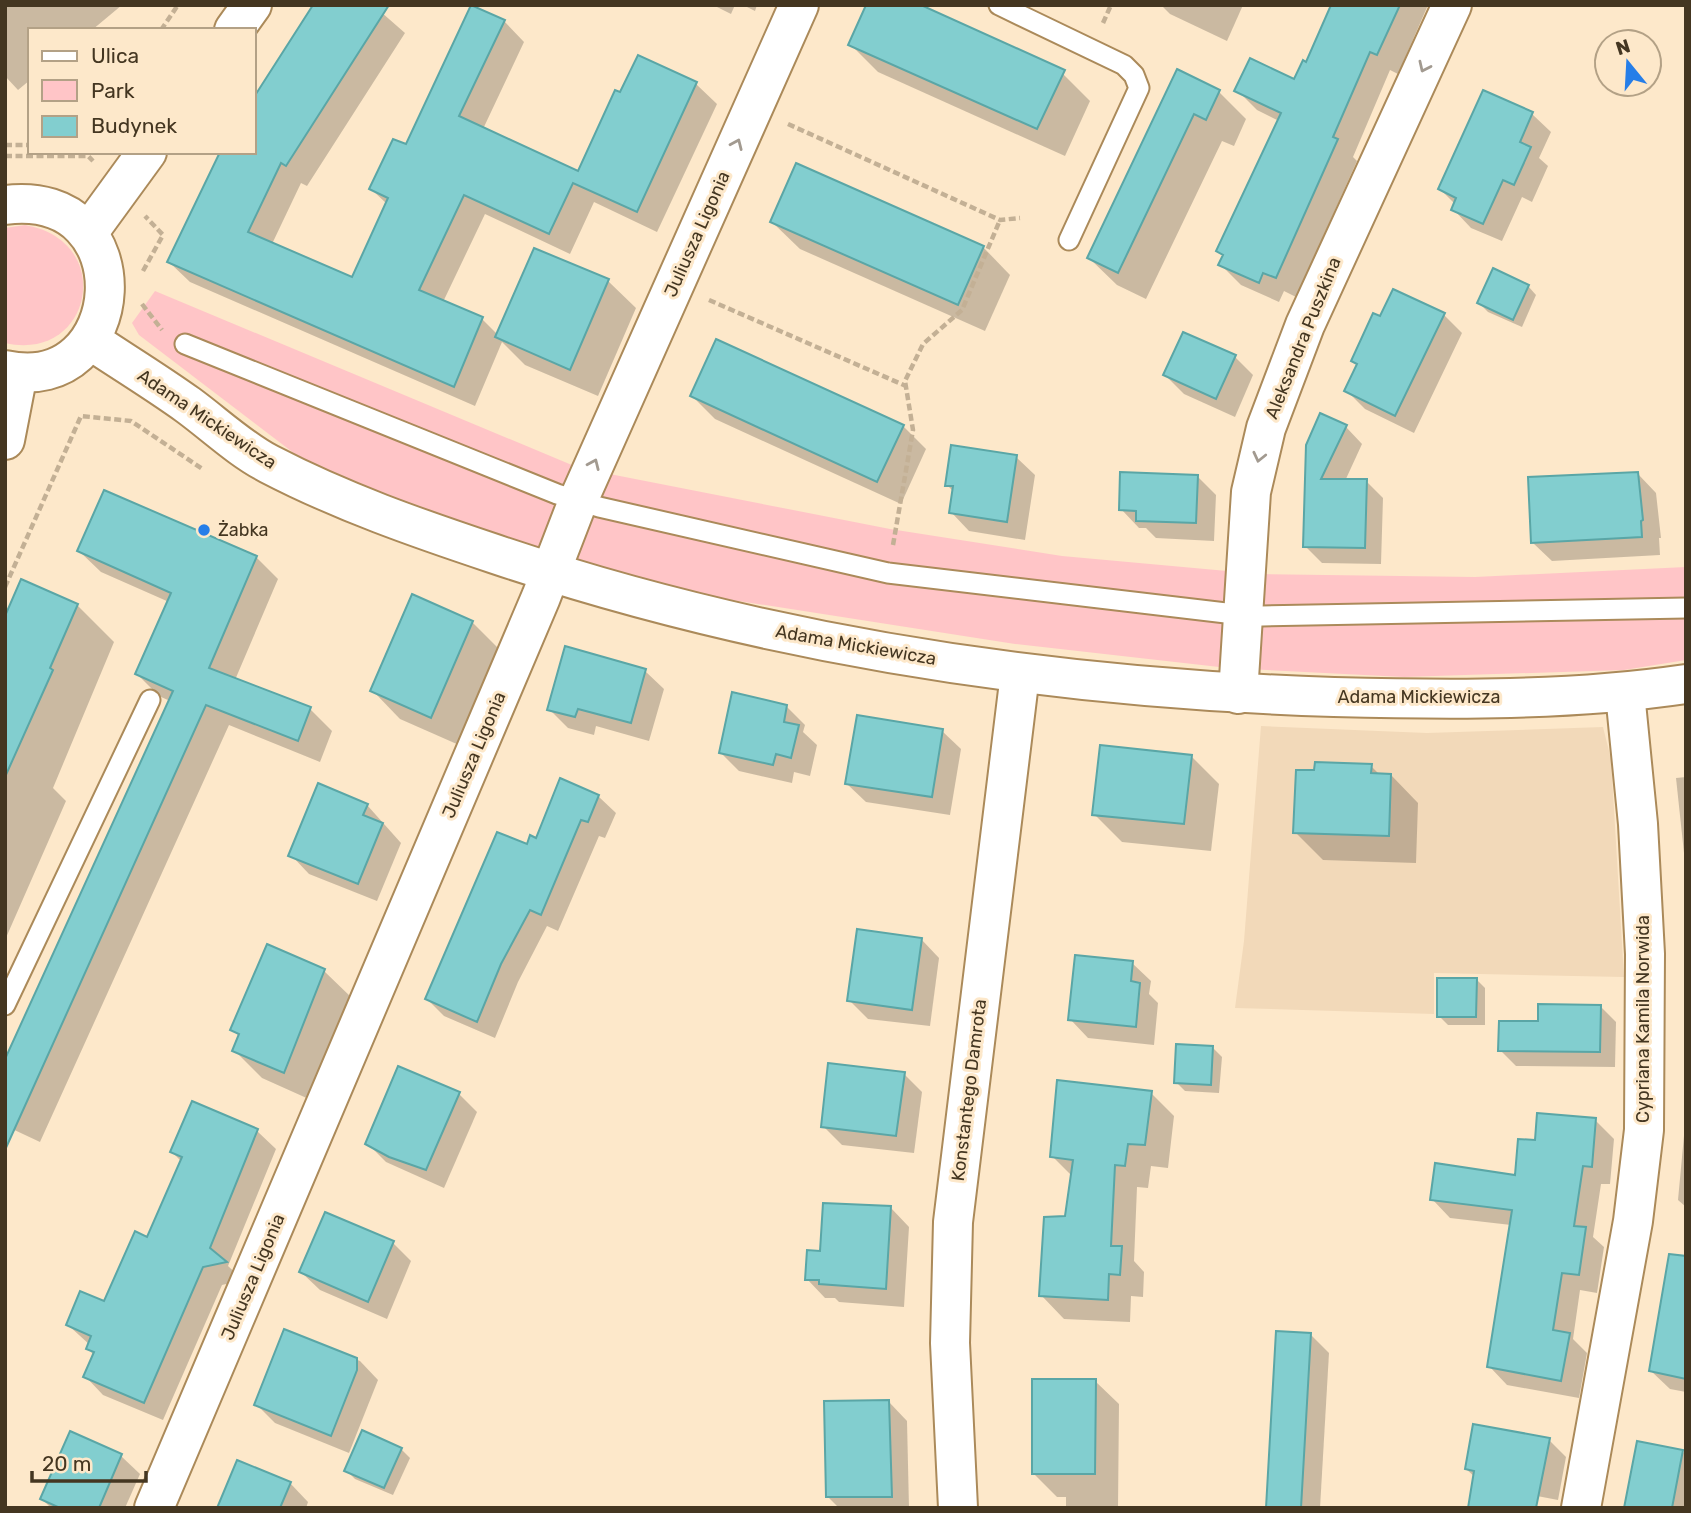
<svg xmlns="http://www.w3.org/2000/svg" width="1691" height="1513" font-family="Rubik,sans-serif">
  <style>
    .built { fill: #f2d9b9 }
    .green { fill: #ffc5c7 }
    .shadow { fill: #0003 }
    .building { fill: #82cecf; stroke: #5aa6a6; stroke-width: 2 }
    .lines { fill: none; stroke-linecap: round; stroke-linejoin: round }
    .service-casing { stroke: #ab8a5a; stroke-width: 23 }
    .minor-casing { stroke: #ab8a5a; stroke-width: 42 }
    .tertiary-casing { stroke: #ab8a5a; stroke-width: 42 }
    .path { stroke: #c3b095; stroke-width: 4.5; stroke-dasharray: 7 3.5; stroke-linecap: butt }
    .service { stroke: #fff; stroke-width: 19 }
    .minor { stroke: #fff; stroke-width: 38 }
    .tertiary { stroke: #fff; stroke-width: 38 }
    .oneway { stroke: #a29a90 }
    .poi-dot { fill: #267ee8; stroke: #fde8ca; stroke-width: 2.5 }
    .labels { text-anchor: middle; stroke-width: 6; stroke-linejoin: round; paint-order: stroke }
    .street-label { font-size: 18px; fill: #443621; stroke: #fde8ca }
    .poi-label { font-size: 18px; fill: #443621; stroke: #fde8ca; text-anchor: start }
  </style>
  <rect width="100%" height="100%" fill="#fde8ca"/>
  <polygon class="built" points="1261,726 1427,733 1603,727 1611,759 1624,977 1434,973 1434,1014 1235,1008 1244,941"/>
  <g class="green">
    <path d="M25,225C117,241 92,363 5,343V228Z"/>
    <polygon points="155,291 579,468 890,529 1062,556 1260,574 1475,577 1686,567 1686,660 1624,670 1404,677 1228,668 1015,644 694,594 541,551 384,497 295,454 139,335 132,323"/>
  </g>
  <g class="shadow">
    <polygon points="5,5 122,5 92,30 30,30 30,80 18,90 5,76"/>
    <polygon points="315,5 373,5 405,33 307,186 301,183 272,244 353,279 387,204 371,189 504,21 524,42 483,129 579,174 639,57 696,84 717,104 657,232 594,202 570,254 485,214 443,302 482,319 498,335 608,281 636,308 598,396 525,365 502,342 475,406 190,282 169,262 254,152 254,100"/>
    <polygon points="713,5 735,5 731,14"/>
    <polygon points="743,5 757,5 755,11"/>
    <polygon points="1161,5 1243,5 1227,41 1170,14"/>
    <polygon points="1333,5 1428,5 1398,74 1390,70 1353,157 1357,161 1296,297 1284,291 1279,302 1241,285 1221,265 1224,257 1218,251 1279,121 1257,110 1237,90 1295,81 1306,64"/>
    <polygon points="850,44 1063,74 1090,101 1065,156 878,72"/>
    <polygon points="1178,72 1219,92 1246,119 1234,146 1222,141 1146,299 1117,285 1089,258"/>
    <polygon points="1532,114 1551,132 1539,158 1548,166 1532,202 1522,197 1502,241 1471,228 1453,209 1455,204 1440,189"/>
    <polygon points="772,222 983,247 1010,275 985,331 800,249"/>
    <polygon points="1528,286 1536,295 1522,327 1488,312 1479,303"/>
    <polygon points="1444,315 1462,333 1414,433 1365,409 1346,390 1358,366 1353,361 1381,319"/>
    <polygon points="1235,357 1253,375 1235,417 1184,394 1165,375"/>
    <polygon points="692,396 903,426 926,449 901,504 715,419"/>
    <polygon points="1346,427 1362,444 1345,481 1366,481 1383,498 1381,564 1322,563 1305,546 1307,445"/>
    <polygon points="1016,457 1035,475 1025,540 969,531 951,512 954,492 947,485"/>
    <polygon points="1638,474 1656,493 1661,538 1659,538 1660,555 1552,561 1533,543"/>
    <polygon points="1198,477 1216,495 1214,541 1156,538 1146,528 1139,528 1121,509"/>
    <polygon points="79,551 256,557 278,579 235,680 310,709 332,731 320,762 229,725 40,1142 8,1127 170,701 159,696 137,674 169,602 101,572"/>
    <polygon points="77,605 114,642 53,788 66,801 5,940 5,620"/>
    <polygon points="472,622 500,650 459,745 400,719 373,691"/>
    <polygon points="645,671 664,689 649,741 596,726 594,735 568,728 549,709"/>
    <polygon points="786,706 805,725 803,732 817,745 810,776 794,772 792,783 739,771 721,753"/>
    <polygon points="942,731 961,749 950,815 866,802 847,784"/>
    <polygon points="1191,756 1219,784 1211,851 1122,842 1094,814"/>
    <polygon points="1371,766 1380,775 1391,775 1418,803 1416,863 1323,860 1295,832"/>
    <polygon points="1686,777 1686,872 1676,778"/>
    <polygon points="598,796 616,813 605,838 599,836 558,931 547,926 518,982 495,1038 444,1016 427,999 528,846"/>
    <polygon points="367,805 401,843 377,901 309,874 291,855"/>
    <polygon points="921,939 939,958 930,1026 868,1019 849,1000"/>
    <polygon points="267,946 324,971 352,998 311,1100 262,1078 234,1050 240,1037 232,1029"/>
    <polygon points="1132,963 1151,981 1149,994 1158,1003 1154,1045 1088,1038 1070,1019"/>
    <polygon points="1476,979 1485,988 1485,1025 1448,1025 1439,1016"/>
    <polygon points="1600,1006 1616,1022 1615,1067 1516,1066 1500,1050"/>
    <polygon points="1213,1048 1222,1057 1219,1093 1185,1091 1176,1082"/>
    <polygon points="904,1074 922,1092 914,1153 842,1145 823,1126"/>
    <polygon points="1151,1093 1174,1116 1168,1168 1151,1166 1148,1188 1137,1187 1134,1261 1144,1272 1143,1297 1131,1296 1130,1322 1064,1319 1041,1295 1067,1218 1073,1177 1052,1156"/>
    <polygon points="459,1094 477,1112 444,1188 386,1162 367,1143"/>
    <polygon points="1686,1114 1686,1207 1678,1200"/>
    <polygon points="1595,1120 1614,1139 1610,1184 1601,1184 1593,1237 1604,1247 1597,1293 1580,1290 1573,1339 1587,1353 1579,1398 1507,1385 1489,1366 1511,1225 1450,1218 1432,1199 1517,1177 1537,1142"/>
    <polygon points="257,1131 276,1149 228,1266 243,1280 222,1285 163,1420 103,1395 85,1376 94,1355 88,1349 90,1345 68,1325 105,1303 148,1239 182,1162 172,1152"/>
    <polygon points="891,1208 909,1227 904,1307 839,1302 835,1298 825,1298 807,1279 822,1253"/>
    <polygon points="393,1243 411,1261 387,1319 320,1290 301,1272"/>
    <polygon points="1686,1275 1686,1392 1670,1389 1651,1371"/>
    <polygon points="285,1332 360,1361 378,1380 349,1453 275,1423 256,1404"/>
    <polygon points="1310,1334 1329,1353 1320,1508 1268,1508"/>
    <polygon points="1095,1381 1119,1404 1118,1508 1066,1508 1066,1497 1057,1497 1033,1473"/>
    <polygon points="889,1402 907,1421 909,1508 839,1508 828,1497"/>
    <polygon points="1549,1440 1566,1457 1558,1500 1522,1493 1475,1477 1466,1469"/>
    <polygon points="401,1449 410,1458 393,1495 355,1479 346,1470"/>
    <polygon points="1682,1451 1686,1455 1686,1508 1626,1508"/>
    <polygon points="121,1456 140,1474 125,1508 51,1508 42,1499"/>
    <polygon points="290,1483 308,1502 306,1508 218,1508"/>
  </g>
  <g class="building">
    <polygon points="313,5 389,5 286,166 281,163 248,232 352,277 388,198 369,189 393,139 406,144 471,5 505,20 459,116 578,171 615,90 620,92 638,55 697,82 637,212 573,183 549,234 464,195 419,290 483,317 454,387 167,262 220,152 254,152 254,97"/>
    <polygon points="866,5 921,5 1065,70 1037,129 848,45"/>
    <polygon points="1331,5 1400,5 1377,55 1370,52 1333,137 1338,139 1276,278 1263,273 1259,283 1218,265 1223,255 1216,251 1281,113 1234,91 1250,58 1294,79 1303,60 1306,62"/>
    <polygon points="1177,69 1220,90 1206,120 1194,114 1118,273 1087,258"/>
    <polygon points="1483,90 1533,112 1520,142 1531,147 1514,185 1503,180 1483,224 1451,210 1456,198 1438,189"/>
    <polygon points="796,163 984,246 958,305 770,222"/>
    <polygon points="534,248 609,279 570,370 495,337"/>
    <polygon points="1493,268 1529,285 1513,320 1477,303"/>
    <polygon points="1393,289 1445,313 1395,416 1344,391 1357,364 1351,361 1373,313 1380,316"/>
    <polygon points="1183,332 1236,355 1216,399 1163,375"/>
    <polygon points="716,339 904,425 877,482 690,396"/>
    <polygon points="1320,413 1347,425 1321,479 1367,479 1365,548 1303,547 1306,445"/>
    <polygon points="951,445 1017,455 1007,522 949,513 953,486 945,486"/>
    <polygon points="1120,472 1198,475 1196,523 1136,521 1136,511 1119,510"/>
    <polygon points="1638,472 1643,520 1641,521 1642,537 1531,543 1528,477"/>
    <polygon points="104,490 257,556 209,668 311,707 298,741 206,705 5,1150 5,1059 173,691 135,674 171,593 77,551"/>
    <polygon points="21,579 78,604 50,668 53,670 5,777 5,616"/>
    <polygon points="412,594 473,621 431,718 370,691"/>
    <polygon points="565,646 646,669 631,723 578,709 575,717 547,710"/>
    <polygon points="732,692 787,705 784,722 799,725 791,758 776,754 773,765 719,753"/>
    <polygon points="857,715 943,729 932,797 845,784"/>
    <polygon points="1100,745 1192,755 1184,824 1092,815"/>
    <polygon points="1315,762 1372,764 1371,773 1391,774 1389,836 1293,833 1296,770 1314,770"/>
    <polygon points="560,778 599,795 588,822 581,820 541,915 530,910 501,964 477,1022 425,999 497,832 527,844 530,835 536,838"/>
    <polygon points="318,783 368,804 363,815 383,823 358,884 288,856"/>
    <polygon points="857,929 922,938 912,1010 847,1001"/>
    <polygon points="267,944 325,969 284,1073 232,1051 239,1034 230,1030"/>
    <polygon points="1075,955 1133,961 1131,981 1140,983 1136,1027 1068,1020"/>
    <polygon points="1437,978 1477,978 1476,1017 1437,1017"/>
    <polygon points="1538,1004 1601,1005 1600,1052 1498,1051 1499,1021 1538,1021"/>
    <polygon points="1176,1044 1213,1046 1211,1085 1174,1083"/>
    <polygon points="828,1063 905,1072 896,1136 821,1127"/>
    <polygon points="398,1066 460,1092 426,1170 389,1157 365,1144"/>
    <polygon points="1057,1080 1152,1091 1145,1145 1128,1144 1125,1166 1115,1165 1111,1246 1122,1246 1120,1275 1109,1274 1108,1300 1039,1296 1044,1217 1065,1216 1073,1160 1050,1157"/>
    <polygon points="192,1101 258,1129 210,1248 227,1262 203,1267 144,1403 83,1377 94,1352 86,1349 91,1336 66,1325 80,1291 104,1301 135,1231 147,1237 182,1157 170,1152"/>
    <polygon points="1537,1113 1596,1118 1592,1167 1583,1166 1574,1226 1586,1227 1579,1275 1562,1273 1553,1330 1570,1333 1561,1381 1487,1367 1512,1210 1430,1200 1435,1163 1515,1175 1518,1139 1535,1140"/>
    <polygon points="823,1203 891,1206 886,1289 819,1284 819,1280 805,1280 807,1250 820,1251"/>
    <polygon points="325,1212 394,1241 368,1302 299,1272"/>
    <polygon points="1669,1254 1686,1256 1686,1379 1649,1371"/>
    <polygon points="284,1329 357,1358 357,1370 331,1436 254,1405"/>
    <polygon points="1276,1331 1311,1333 1301,1508 1266,1508"/>
    <polygon points="1032,1379 1096,1379 1095,1474 1032,1474"/>
    <polygon points="889,1400 892,1497 826,1497 824,1401"/>
    <polygon points="1473,1424 1550,1438 1536,1508 1468,1508 1474,1471 1465,1469"/>
    <polygon points="362,1430 402,1448 384,1488 344,1471"/>
    <polygon points="70,1431 122,1454 99,1508 60,1508 40,1499"/>
    <polygon points="1637,1441 1683,1450 1672,1508 1624,1508"/>
    <polygon points="237,1460 291,1482 280,1508 217,1508"/>
  </g>
  <g class="lines">
    <g class="service-casing">
      <g id="service">
        <polyline points="999,5 1124,65 1134,75 1139,88 1069,240"/>
        <polyline points="185,344 557,494 599,507 888,573 1226,613 1262,616 1686,608"/>
        <polyline points="5,1005 150,700"/>
      </g>
    </g>
    <g class="minor-casing">
      <g id="minor">
        <path d="M90,340C123,362 156,382 188,405C214,424 240,449 269,464C342,502 417,528 495,554C765,645 1050,688 1334,697C1451,700 1570,701 1686,684"/>
        <polyline points="1238,694 1251,492 1266,428 1305,325 1452,5"/>
        <polyline points="154,1508 541,597 578,501 799,5"/>
        <polyline points="958,1508 950,1343 953,1222 1020,674"/>
        <polyline points="1581,1508 1633,1221 1644,1130 1645,954 1638,824 1625,693"/>
      </g>
    </g>
    <g class="tertiary-casing">
      <g id="tertiary">
        <polyline points="234,30 252,5"/>
        <path d="M5,205C146,187 130,398 5,370"/>
        <polyline points="88,233 147,152"/>
        <polyline points="5,440 18,373"/>
      </g>
    </g>
    <g class="path">
      <polyline points="1103,23 1111,5"/>
      <polyline points="161,30 178,5"/>
      <polyline points="788,124 1000,220 1020,218"/>
      <polyline points="5,145 30,145"/>
      <polyline points="5,156 88,156 93,161"/>
      <polyline points="143,271 163,235 145,216"/>
      <polyline points="709,300 906,386"/>
      <polyline points="142,304 162,330"/>
      <polyline points="893,545 913,430 905,381 923,344 962,310 1000,220"/>
      <polyline points="5,587 81,416 131,421 204,470"/>
    </g>
    <use href="#service" class="service"/>
    <use href="#minor" class="minor"/>
    <use href="#tertiary" class="tertiary"/>
  </g>
  <defs><path id="oneway-chevron" d="M-2-3.5L2.5 0L-2 3.5" fill="none" stroke-width="1.6" stroke-linecap="round" stroke-linejoin="round" transform="scale(1.75)"/></defs>
  <g class="oneway">
    <use href="#oneway-chevron" transform="translate(1424 67) rotate(115)"/>
    <use href="#oneway-chevron" transform="translate(737 144) rotate(-66)"/>
    <use href="#oneway-chevron" transform="translate(1259 457) rotate(103)"/>
    <use href="#oneway-chevron" transform="translate(594 464) rotate(-66)"/>
  </g>
  <circle class="poi-dot" cx="204" cy="530" r="7"/>
  <g class="labels">
    <g class="street-label">
      <text transform="translate(697 234) rotate(-66)" y="6">Juliusza Ligonia</text>
      <text transform="translate(1303 338) rotate(-68)" y="6">Aleksandra Puszkina</text>
      <text transform="translate(207 419) rotate(34)" y="6">Adama Mickiewicza</text>
      <text transform="translate(856 645) rotate(10)" y="6">Adama Mickiewicza</text>
      <text x="1419" y="703">Adama Mickiewicza</text>
      <text transform="translate(474 755) rotate(-67)" y="6">Juliusza Ligonia</text>
      <text transform="translate(1643 1019) rotate(-90)" y="6">Cypriana Kamila Norwida</text>
      <text transform="translate(969 1090) rotate(-83)" y="6">Konstantego Damrota</text>
      <text transform="translate(253 1277) rotate(-67)" y="6">Juliusza Ligonia</text>
    </g>
    <g class="poi-label">
      <text x="218" y="536">Żabka</text>
    </g>
  </g>
  <rect width="1691" height="1513" fill="none" stroke="#443621" stroke-width="14"/>
  <rect x="28" y="28" width="228" height="126" fill="#fde8ca" stroke="#b3a186" stroke-width="2"/>
  <rect x="42" y="51" width="35" height="10" fill="#ffffff" stroke="#b3a186" stroke-width="2"/>
  <text x="91" y="63" font-size="21" fill="#443621">Ulica</text>
  <rect x="42" y="80" width="35" height="21" fill="#ffc5c7" stroke="#b3a186" stroke-width="2"/>
  <text x="91" y="98" font-size="21" fill="#443621">Park</text>
  <rect x="42" y="116" width="35" height="21" fill="#82cecf" stroke="#b3a186" stroke-width="2"/>
  <text x="91" y="133" font-size="21" fill="#443621">Budynek</text>
  <g transform="translate(1628 63) rotate(342)"><circle r="33" fill="#fde8ca" stroke="#b3a186" stroke-width="2"/>
  <path d="M0-5L12 26L0 18L-12 26Z" fill="#267ee8"/>
  <text y="-10" font-size="19" font-weight="bold" text-anchor="middle" fill="#443621">N</text>
  </g>
  <path d="M32 1471v10h114v-10" fill="none" stroke="#443621" stroke-width="3.5"/>
  <text x="42" y="1471" font-size="21" fill="#443621" stroke="#fde8ca" stroke-width="5" paint-order="stroke">20 m</text>
</svg>
